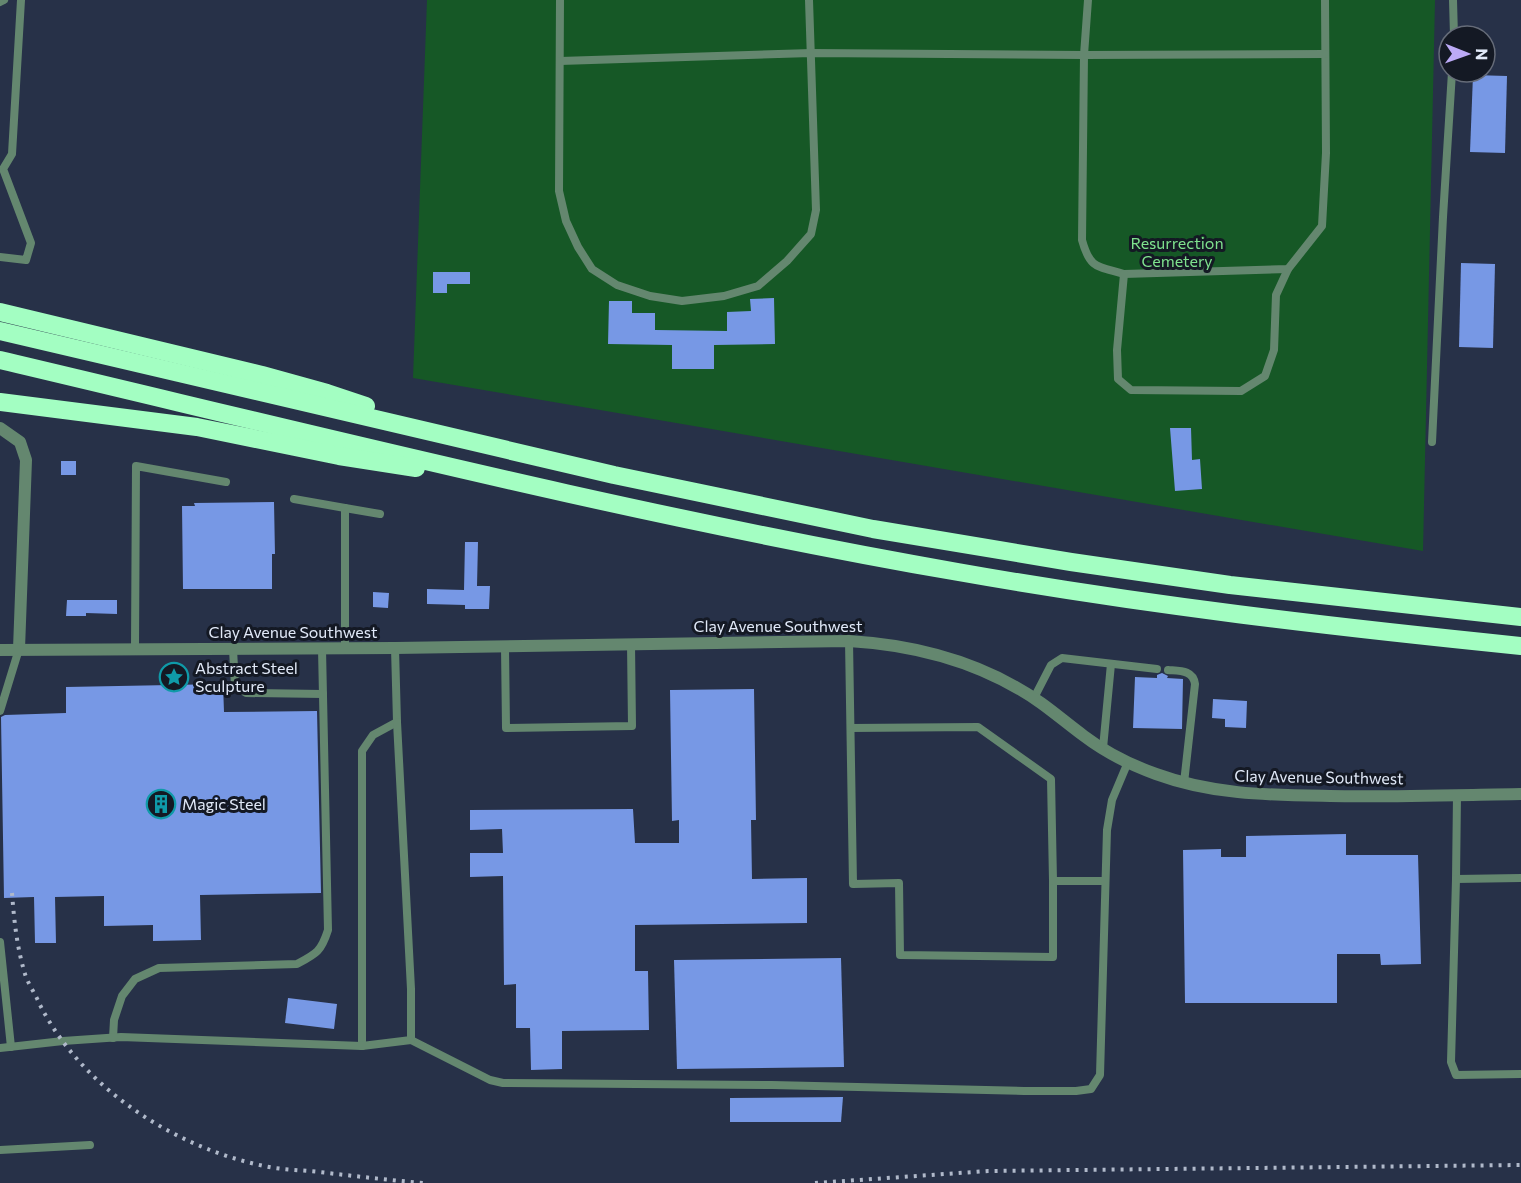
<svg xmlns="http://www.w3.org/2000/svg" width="1521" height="1183" font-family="Commissioner,sans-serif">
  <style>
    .green { fill: #165826 }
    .building { fill: #7798e5 }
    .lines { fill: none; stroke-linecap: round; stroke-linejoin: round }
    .service { stroke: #64876f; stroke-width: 8 }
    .minor { stroke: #64876f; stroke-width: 12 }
    .tertiary { stroke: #64876f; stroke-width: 12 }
    .motorway { stroke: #a3fec2; stroke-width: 18 }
    .rail { stroke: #b0b9ca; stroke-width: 4; stroke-dasharray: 3 6; stroke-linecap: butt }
    .labels { text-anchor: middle; stroke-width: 6; stroke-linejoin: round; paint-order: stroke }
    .park-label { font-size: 16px; fill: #7fe28e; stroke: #141924 }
    .street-label { font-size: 16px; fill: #e1e9f8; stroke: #141924 }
    .poi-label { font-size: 16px; fill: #e1e9f8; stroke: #141924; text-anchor: start }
  </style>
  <rect width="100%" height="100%" fill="#273148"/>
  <polygon class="green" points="427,0 1435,0 1423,551 413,378"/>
  <g class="building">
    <polygon points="1473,75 1507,76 1505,153 1470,152"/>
    <polygon points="1461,263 1495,264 1493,348 1459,347"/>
    <polygon points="433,272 470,272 470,284 447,284 447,293 433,293"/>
    <polygon points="774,298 775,344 714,345 714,369 672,369 672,345 608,344 609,301 632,301 632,313 655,313 655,330 727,331 727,312 751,311 750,299"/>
    <polygon points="1170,428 1191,428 1192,460 1200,459 1202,489 1175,491"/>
    <rect x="61" y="461" width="15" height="14"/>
    <polygon points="274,502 275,554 272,554 272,589 183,589 182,506 195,506 194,503"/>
    <polygon points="465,542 478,542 477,586 490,586 489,609 465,609 465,605 427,604 427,589 464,590"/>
    <polygon points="373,592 389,593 388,608 373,607"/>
    <polygon points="67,600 117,600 117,614 86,613 86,616 66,616"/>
    <polygon points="1162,673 1168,676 1167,678 1183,679 1182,729 1133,728 1135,677 1157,678 1157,675"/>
    <polygon points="223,684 224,712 317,711 321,893 200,895 201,940 153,941 153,925 104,926 104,896 55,897 56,943 35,943 34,897 4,898 1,717 5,715 66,713 66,687"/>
    <polygon points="754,689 756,820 751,820 752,879 807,878 807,923 635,925 635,971 648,971 649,1030 562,1031 562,1069 531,1070 530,1028 516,1028 516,984 504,985 503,876 470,877 470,853 503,853 502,829 470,830 470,810 633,809 635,843 679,843 679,820 672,821 670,690"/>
    <polygon points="1213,699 1247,701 1246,728 1225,727 1225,719 1212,718"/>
    <polygon points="1346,834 1346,855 1418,855 1421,964 1381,965 1380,954 1337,954 1337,1003 1185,1003 1183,850 1221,849 1221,857 1246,857 1246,836"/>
    <polygon points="841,958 844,1067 677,1069 674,960"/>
    <polygon points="288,998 337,1004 334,1029 285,1023"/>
    <polygon points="843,1097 841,1122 730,1122 730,1098"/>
  </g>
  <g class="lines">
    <g class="service">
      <polyline points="560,0 559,191 566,221 578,247 592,269 617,285 650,296 682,301 724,296 758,286 787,261 811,234 816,210 809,0"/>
      <path d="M1088,0L1084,55L1082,240C1090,269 1097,266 1124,274L1288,269L1322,226L1326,153L1325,0"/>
      <polyline points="1453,0 1454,36"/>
      <polyline points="0,2 4,0"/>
      <polyline points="560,61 811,53 1084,55 1325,54"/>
      <polyline points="0,257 26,260 31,243 3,169 12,154 21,0"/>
      <polyline points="1124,274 1117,350 1118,379 1131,390 1241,391 1265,376 1274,350 1276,295 1288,269"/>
      <polyline points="1432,442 1443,217 1452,72"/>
      <polyline points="294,499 345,508 345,649"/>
      <polyline points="345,508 380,514"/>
      <polyline points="849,641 853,884 899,883 900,955 1053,957 1053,881"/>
      <polyline points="505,647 506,728 632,726 631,644"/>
      <polyline points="135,649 136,466 226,482"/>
      <polyline points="233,649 235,686 246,693 323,694"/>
      <path d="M1168,670C1180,671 1193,670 1195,684L1184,783"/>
      <polyline points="1034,698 1051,665 1062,658 1157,669"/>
      <polyline points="0,711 19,649"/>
      <polyline points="851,728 978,727 1051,779 1053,881 1104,881"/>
      <polyline points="1103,748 1111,664"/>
      <polyline points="1457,795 1456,879 1521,878"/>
      <polyline points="1456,879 1451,1062 1456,1075 1521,1074"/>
      <polyline points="0,942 11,1047"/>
      <path d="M113,1038L114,1020L122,996L135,979L159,968L297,964C316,954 321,952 328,930L322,649"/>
      <polyline points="411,1040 490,1080 503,1083 772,1085 1024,1091 1076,1091 1091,1089 1100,1075 1107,830 1112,800 1128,762"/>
      <polyline points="362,1046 362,751 373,735 397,722 395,648"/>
      <polyline points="0,1048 63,1041 121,1037 362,1046 411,1040 411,989 397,722"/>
      <polyline points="0,1150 90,1145"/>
    </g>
    <polyline class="minor" points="0,428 20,442 26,460 19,649"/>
    <path class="tertiary" d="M0,650L395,648L849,641C917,645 984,663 1041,703C1055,713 1069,725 1084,736C1105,752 1131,765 1156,774C1213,795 1270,795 1330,796C1394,797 1457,795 1521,794"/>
    <g class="motorway">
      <polyline points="0,312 262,375 327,393 366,406"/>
      <polyline points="0,331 614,475 873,529 1071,562 1230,585 1521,617"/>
      <path d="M0,360C318,435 636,516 958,572C1144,605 1333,627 1521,646"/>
      <polyline points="0,402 197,427 339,456 416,468"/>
    </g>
    <g class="rail">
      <path d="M12,893C14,920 17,948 25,974C28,984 35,993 39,1003C82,1089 176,1149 269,1167C285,1170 302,1170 319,1172C354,1176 388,1180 423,1183"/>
      <polyline points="815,1183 988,1171 1521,1165"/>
    </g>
  </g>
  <defs>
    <g id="sight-ring" transform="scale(1.5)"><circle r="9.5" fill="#141924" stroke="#0f9aa8" stroke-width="1.5"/><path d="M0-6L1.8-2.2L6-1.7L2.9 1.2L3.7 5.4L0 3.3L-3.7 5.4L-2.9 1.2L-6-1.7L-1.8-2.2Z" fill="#0f9aa8"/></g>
    <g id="building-ring" transform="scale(1.5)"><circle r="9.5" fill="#141924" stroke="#0f9aa8" stroke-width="1.5"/><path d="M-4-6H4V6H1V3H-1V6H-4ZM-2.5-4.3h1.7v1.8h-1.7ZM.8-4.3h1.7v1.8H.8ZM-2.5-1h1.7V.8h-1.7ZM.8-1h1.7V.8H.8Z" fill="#0f9aa8"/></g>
  </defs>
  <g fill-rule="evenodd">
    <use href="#sight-ring" x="174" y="677"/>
    <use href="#building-ring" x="161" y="804"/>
  </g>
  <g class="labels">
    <g class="park-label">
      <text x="1177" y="249">Resurrection<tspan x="1177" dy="18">Cemetery</tspan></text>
    </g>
    <g class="street-label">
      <text x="778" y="632">Clay Avenue Southwest</text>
      <text x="293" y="638">Clay Avenue Southwest</text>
      <text transform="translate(1319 777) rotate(1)" y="6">Clay Avenue Southwest</text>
    </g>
    <g class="poi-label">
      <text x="195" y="674">Abstract Steel<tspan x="195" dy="18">Sculpture</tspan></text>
      <text x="182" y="810">Magic Steel</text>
    </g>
  </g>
  <g transform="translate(1467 54) rotate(91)"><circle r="28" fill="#141924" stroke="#666c79" stroke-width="1.5"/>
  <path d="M0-4.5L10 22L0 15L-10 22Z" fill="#bcaaf6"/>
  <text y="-9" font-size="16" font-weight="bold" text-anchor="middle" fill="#e1e9f8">N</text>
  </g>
</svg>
